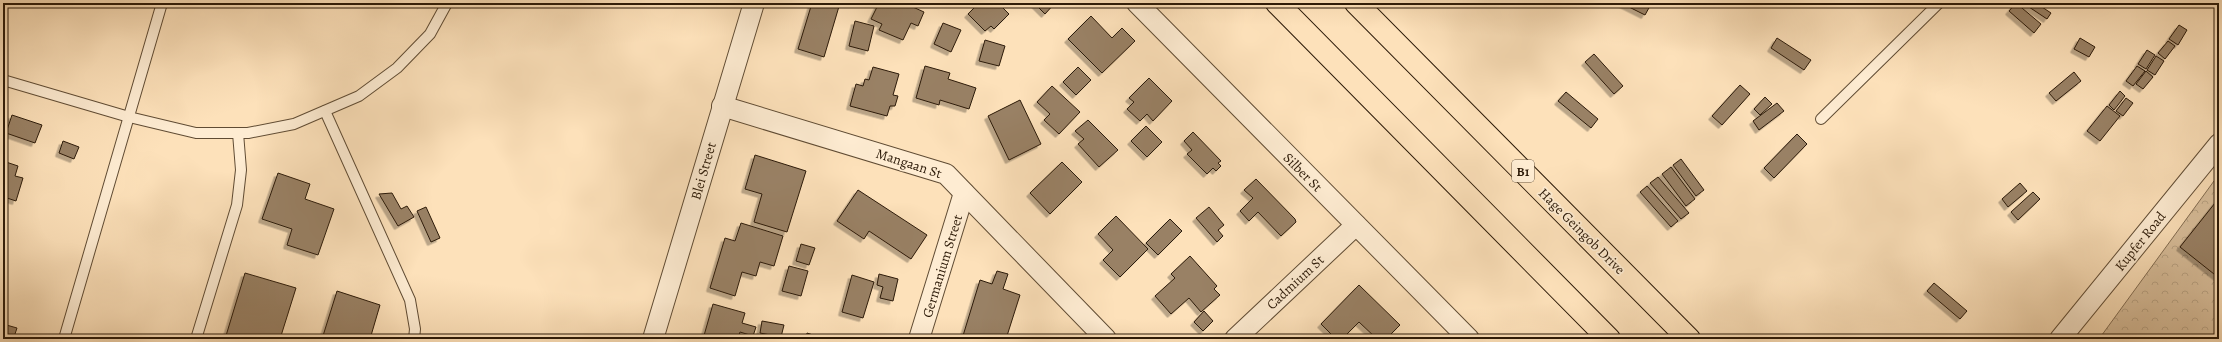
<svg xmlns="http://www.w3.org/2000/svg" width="2222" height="342" font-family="Alegreya,serif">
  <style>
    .park { fill: url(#park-crowns); stroke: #826c52 }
    .building { fill: #998165; stroke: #2c1a08; filter: url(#shadow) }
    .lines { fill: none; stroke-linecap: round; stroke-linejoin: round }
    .service-casing { stroke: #604c34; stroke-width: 12 }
    .minor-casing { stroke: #604c34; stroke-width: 22 }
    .trunk-casing { stroke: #2c1a08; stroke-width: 24 }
    .service { stroke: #feecd2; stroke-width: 10 }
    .minor { stroke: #feecd2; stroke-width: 20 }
    .trunk { stroke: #fde1ba; stroke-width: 22 }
    .labels { text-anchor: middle; stroke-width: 3.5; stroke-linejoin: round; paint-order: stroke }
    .shield { fill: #feecd2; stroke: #6b5945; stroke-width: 1 }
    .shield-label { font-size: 13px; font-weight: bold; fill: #2c1a08 }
    .street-label { font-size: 14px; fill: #2c1a08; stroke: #feecd2 }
  </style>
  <defs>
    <pattern id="park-crowns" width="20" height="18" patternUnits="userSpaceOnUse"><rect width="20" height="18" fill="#d9bf9c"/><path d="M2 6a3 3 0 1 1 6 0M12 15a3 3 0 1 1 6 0" fill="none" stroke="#baa485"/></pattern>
    <filter id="shadow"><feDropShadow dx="-3.5" dy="3.5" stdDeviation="0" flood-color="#0004"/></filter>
  </defs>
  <rect width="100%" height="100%" fill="#fde1ba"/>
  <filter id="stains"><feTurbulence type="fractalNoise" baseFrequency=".005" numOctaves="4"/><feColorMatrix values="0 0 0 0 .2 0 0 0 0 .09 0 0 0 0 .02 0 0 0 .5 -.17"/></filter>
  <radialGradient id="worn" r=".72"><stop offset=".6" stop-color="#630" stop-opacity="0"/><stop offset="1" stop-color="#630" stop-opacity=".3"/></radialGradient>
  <polygon class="park" points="2219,180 2219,339 2099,339 2214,181"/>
  <g class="building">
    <polygon points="812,3 840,3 824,57 798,49"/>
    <polygon points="879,3 904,3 924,12 918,26 911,23 903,40 879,30 882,24 871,19"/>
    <polygon points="979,3 998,3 1009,14 994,29 991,26 985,31 968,14"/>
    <polygon points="1034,3 1055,3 1045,14"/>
    <polygon points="1621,3 1643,3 1650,6 1645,15"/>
    <polygon points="2016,3 2041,24 2034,33 2009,11"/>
    <polygon points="2023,3 2036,3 2051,13 2047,19"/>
    <polygon points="1091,16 1112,38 1122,28 1135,41 1102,73 1068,39"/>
    <polygon points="855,21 874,26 868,51 849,46"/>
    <polygon points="943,23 961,30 951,52 934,44"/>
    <polygon points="2179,25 2187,30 2178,45 2169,39"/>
    <polygon points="1777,38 1811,60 1804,70 1771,48"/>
    <polygon points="2080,38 2095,47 2089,57 2074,49"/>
    <polygon points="985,40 1005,46 999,66 979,61"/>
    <polygon points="2168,41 2175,46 2165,59 2158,53"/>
    <polygon points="2147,50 2155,55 2146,69 2138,64"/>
    <polygon points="1594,54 1623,86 1614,94 1585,62"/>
    <polygon points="2156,56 2164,61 2155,75 2147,70"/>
    <polygon points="925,66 950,73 948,79 976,88 969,109 940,100 939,105 916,98"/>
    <polygon points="2137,66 2145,71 2133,86 2126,81"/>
    <polygon points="873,67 899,74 893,95 898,96 895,106 890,106 887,116 850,106 856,84 863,86 865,79 869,80"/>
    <polygon points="1078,67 1091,80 1076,95 1063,82"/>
    <polygon points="2146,71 2153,77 2143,89 2136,84"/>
    <polygon points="2074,72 2081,81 2056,101 2049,93"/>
    <polygon points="1149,78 1172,101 1153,121 1147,114 1140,121 1127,109 1134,102 1129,98"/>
    <polygon points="1740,85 1750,94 1722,125 1712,116"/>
    <polygon points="1052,86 1080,112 1059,134 1044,120 1050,114 1037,102"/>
    <polygon points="2120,91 2125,96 2114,110 2109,105"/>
    <polygon points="1566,92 1598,119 1591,128 1558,101"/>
    <polygon points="1765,97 1772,104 1760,115 1754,109"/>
    <polygon points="2126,98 2133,103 2123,116 2116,111"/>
    <polygon points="1020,100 1041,144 1009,160 988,116"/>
    <polygon points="1777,103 1784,111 1759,130 1753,121"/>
    <polygon points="2107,106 2120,116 2100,141 2087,131"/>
    <polygon points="12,115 42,125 35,143 6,133"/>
    <polygon points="1088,120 1118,150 1099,167 1078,144 1084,139 1075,131"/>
    <polygon points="1146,126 1162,142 1147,157 1131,141"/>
    <polygon points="1193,132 1221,161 1218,163 1221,166 1216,171 1213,168 1207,174 1187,154 1192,150 1184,141"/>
    <polygon points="1797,134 1807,144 1774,178 1764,168"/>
    <polygon points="63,141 79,147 74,159 59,153"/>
    <polygon points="755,155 806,171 787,232 754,222 762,194 745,189"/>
    <polygon points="1681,159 1704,190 1696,196 1673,165"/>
    <polygon points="3,161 18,166 15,176 23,178 16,201 7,198 3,210"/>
    <polygon points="1062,162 1082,182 1050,214 1030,193"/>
    <polygon points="1671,167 1695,199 1686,206 1662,174"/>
    <polygon points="278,173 310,184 305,199 334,209 318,255 287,245 292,229 262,219"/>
    <polygon points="1658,177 1689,213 1681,219 1650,183"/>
    <polygon points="1256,179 1295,219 1296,222 1281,236 1258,212 1249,221 1240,211 1253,198 1244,190"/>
    <polygon points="2020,183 2027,191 2008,207 2002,199"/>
    <polygon points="1647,186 1678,221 1671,227 1640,192"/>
    <polygon points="858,190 927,235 911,259 869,231 864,239 837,221"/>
    <polygon points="2033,192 2040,199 2018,220 2011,212"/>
    <polygon points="392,193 401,209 407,206 414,217 398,226 379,194"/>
    <polygon points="2219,198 2219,278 2180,247"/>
    <polygon points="426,207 440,238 431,242 417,211"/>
    <polygon points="1209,207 1224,225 1218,230 1223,236 1217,242 1196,218"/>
    <polygon points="1116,216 1148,249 1120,277 1103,260 1113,250 1098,234"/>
    <polygon points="1170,219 1182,231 1158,255 1146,243"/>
    <polygon points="741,223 783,236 774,266 760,262 756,276 742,272 735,296 710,288 725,238 735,241"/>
    <polygon points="801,244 815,248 809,265 796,261"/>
    <polygon points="1190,256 1217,286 1214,289 1220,295 1201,312 1189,298 1171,314 1155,296 1175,278 1171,274"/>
    <polygon points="789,266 808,271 801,296 782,291"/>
    <polygon points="997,271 1008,274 1003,289 1020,295 1006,339 962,339 980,280 992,284"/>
    <polygon points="245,273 296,288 280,339 225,339"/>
    <polygon points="879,274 898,279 893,301 880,298 883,287 877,285"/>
    <polygon points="852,275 874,282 863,318 842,312"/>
    <polygon points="1934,283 1967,311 1960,319 1927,291"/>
    <polygon points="1359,285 1400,325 1386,339 1377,339 1359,322 1342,339 1336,339 1321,324"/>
    <polygon points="337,291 380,305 370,339 322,339"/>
    <polygon points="713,304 745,313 742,323 756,327 753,336 740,332 738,339 703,339"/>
    <polygon points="1204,311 1213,321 1203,331 1194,322"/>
    <polygon points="762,321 784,325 781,337 760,333"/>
    <polygon points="3,324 17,328 14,337 3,339"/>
    <polygon points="807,333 822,338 822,339 806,339"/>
  </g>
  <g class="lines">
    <g class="service-casing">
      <g id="service">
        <polyline points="3,80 129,117 196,133 248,133 294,124 359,96 397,68 430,34 447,3"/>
        <polyline points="325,111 410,300 415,329 414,339"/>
        <polyline points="1821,119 1939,3"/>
        <polyline points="64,339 162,3"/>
        <polyline points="196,339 237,205 241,170 238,133"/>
      </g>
    </g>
    <g class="minor-casing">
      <g id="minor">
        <polyline points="1137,3 1469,339"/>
        <polyline points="722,106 946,174 1106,339"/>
        <polyline points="653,339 754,3"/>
        <polyline points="919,339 964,193"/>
        <polyline points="1235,339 1356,225"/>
        <polyline points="2060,339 2219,144"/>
      </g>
    </g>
    <g class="trunk-casing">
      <g id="trunk">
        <polyline points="1277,3 1609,339"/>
        <polyline points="1356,3 1689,339"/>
      </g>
    </g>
    <use href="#service" class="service"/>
    <use href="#minor" class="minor"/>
    <use href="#trunk" class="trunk"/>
  </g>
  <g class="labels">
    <rect class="shield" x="1512" y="160" width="22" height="22" rx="3"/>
    <g class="shield-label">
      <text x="1523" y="176">B1</text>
    </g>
    <g class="street-label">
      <text transform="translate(909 163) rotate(18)" y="5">Mangaan St</text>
      <text transform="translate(703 171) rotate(-74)" y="5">Blei Street</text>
      <text transform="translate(1303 172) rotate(45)" y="5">Silber St</text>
      <text transform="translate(1582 231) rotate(45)" y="5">Hage Geingob Drive</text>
      <text transform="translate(2140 241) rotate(-51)" y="5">Kupfer Road</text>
      <text transform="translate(942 266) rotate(-73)" y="5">Germanium Street</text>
      <text transform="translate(1295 282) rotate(-43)" y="5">Cadmium St</text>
    </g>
  </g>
  <rect width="2222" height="342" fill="none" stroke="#fde1ba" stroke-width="16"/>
  <rect x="4" y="4" width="2214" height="334" fill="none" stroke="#2c1a08" stroke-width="2"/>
  <rect x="8" y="8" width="2206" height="326" fill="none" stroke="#2c1a08"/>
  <rect width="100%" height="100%" filter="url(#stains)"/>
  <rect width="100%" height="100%" fill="url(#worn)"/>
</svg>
